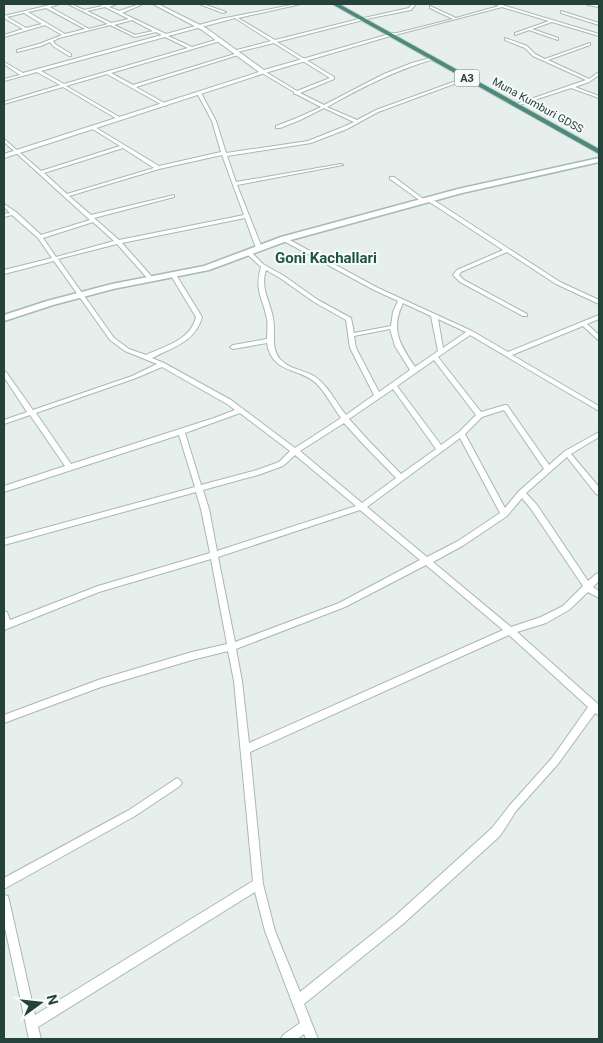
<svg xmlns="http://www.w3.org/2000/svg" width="603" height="1043" font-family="Roboto,sans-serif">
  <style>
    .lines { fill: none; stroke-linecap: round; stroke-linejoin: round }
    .minor-casing { stroke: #a8b8b2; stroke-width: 2 }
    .tertiary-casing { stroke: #a8b8b2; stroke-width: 2 }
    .secondary-casing { stroke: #a4bbb3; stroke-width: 3 }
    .trunk-casing { stroke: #c2cac8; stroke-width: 2 }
    .minor { fill: #fff; fill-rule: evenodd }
    .tertiary { fill: #fff; fill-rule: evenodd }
    .secondary { fill: #fff; fill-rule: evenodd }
    .trunk { fill: #4c8a7c; fill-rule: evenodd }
    .labels { text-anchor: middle; stroke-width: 4; stroke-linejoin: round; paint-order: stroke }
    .shield { fill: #f7fbf9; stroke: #637a73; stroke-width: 1 }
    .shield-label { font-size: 11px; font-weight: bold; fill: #24423a }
    .far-street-label { font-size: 11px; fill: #24423a; stroke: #f7fbf9 }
    .far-district-label { font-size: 15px; font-weight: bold; fill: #1f5548; stroke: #f7fbf9 }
  </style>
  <rect width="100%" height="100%" fill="#e6efeb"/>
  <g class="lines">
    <g class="minor-casing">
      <g id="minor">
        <path d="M54,4H59L50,7L89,29L108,24L68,4H71L84,10L102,6L100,4L106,5L117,4L109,7L119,11L140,4H143L122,13L166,34L221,19L296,4H301L238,18L275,40L363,18V20L277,42L334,77V79L300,93L324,105L384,74L412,63L434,57V59C396,70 362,87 327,107L357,120L376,110L467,77L470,78L378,112L347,129L311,143L227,156L236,182L341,164L343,165L237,185L262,248L261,249L256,248L245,218L122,243L153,278L154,279L151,281L149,280L117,244L58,259L114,338L129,349L146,355C165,346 191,340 196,317L170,274L175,273L202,317C196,341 172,348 152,358L164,363L231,400L295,448L341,418C333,407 326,393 316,383C298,367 272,374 267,343L233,349L230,347L233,345L267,339C267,332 268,326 267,319C263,298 254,291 261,267L247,254V252H251L263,264L284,276L318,300L351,318L354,333L391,326L393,312L398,301L374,290L282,240V238H286L378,288L472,331L508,352L599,315V319L587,324L599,335V340L597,339L583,326L512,355L599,406V411L470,335L438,357L481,412L505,405H507L549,465L565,451L599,432V437L571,454L599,487V495L596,494L567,457L526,493L537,505L588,581L596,574L599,573V581L593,587L599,591V598L588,592L569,610L546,623L517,632L599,705V715L595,713L558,764L516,811L500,836L403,924L304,1004L318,1039H306L304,1034L297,1039H281L283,1035L300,1023L265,931L255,892L38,1027L41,1039H29L4,923V895L8,896L9,900L35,1015L253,881L234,681L228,651L192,660L101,687L4,723V715L101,679L192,652L227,644L211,559L99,592L4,630V611L7,612L10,620L98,586L210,553L201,509L196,492L4,545V539L195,487L179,435L4,492V486L65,466L30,415L4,424V420L27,412L4,377V371L6,372L33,410L132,376L157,364L125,351L110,340L54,261L4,274V270L52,258L38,238L12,215L4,217V214L10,213L4,207V204L16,212L41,235L90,220L4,142V139L41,171L120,146L91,128V127L93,126L159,166L221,152L212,121L197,93L199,92L201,93L216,121L226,153L308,141L343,127L354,122L324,108L300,120L280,128H276V126L297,118L321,107L296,94H294V92L262,73V71H264L297,91L330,78L274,43L233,53V51L271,41L235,18L168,36L192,47L219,39L220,41L111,73L133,85L238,53V55L136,87L166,104V106H164L107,74L66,86L121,118V120H119L63,87L4,104V102L60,85L37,72L4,81V79L20,75L4,64V62L23,73L162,35L156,32L135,37L110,25L59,38L53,41L55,44L71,54V56H69L53,46L50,42L41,46L17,52V50L39,44L62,35L45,25L4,37V35L23,29L4,18V16ZM105,7L129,19L111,23L87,11ZM46,8L85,29L65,34L28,12ZM24,13L42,24L26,28L7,17ZM132,20L153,31L135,35L114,25ZM165,37L188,48L64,84L41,71ZM123,148L154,168L67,194L44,173ZM222,155L244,215L119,240L94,218L174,197V195L91,215L69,196L159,169ZM93,222L114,241L56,257L43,238ZM266,270L280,278L314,302L346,320L350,348L374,395L346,415C336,403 328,385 314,376C304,370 288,369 280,359C270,347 276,333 273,318C270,301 260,288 266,270ZM403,303L431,316L438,351L415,367C400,345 390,330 403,303ZM438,319L466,332L443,348ZM390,329L395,346L410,370L379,392L356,348L354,336ZM434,360L476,415L459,432L441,445L397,386ZM162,367L227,404L235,410L214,418L71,464L36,413L136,378ZM393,389L436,449L401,474L368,440L349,419ZM504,410L544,469L519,491L505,508L465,434L482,417ZM240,413L290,451L279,462L257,470L201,485L185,433ZM344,423L363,444L396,478L362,503L300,451ZM460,438L500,513L458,541L427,557L367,507ZM295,455L356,506L217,551L209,509L203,490L258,475L283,466ZM522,498L531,509L583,586L563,606L541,617L511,627L433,562L464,545L507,516ZM360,510L420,560L339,603L235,642L218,557ZM426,565L503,630L249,743L242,681L236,649L345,607ZM509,635L588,707L552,758L510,805L492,828L395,916L300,992L275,931L263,884L250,752Z"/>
        <polygon points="199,4 203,4 226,12 223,13"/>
        <polygon points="412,4 416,4 411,10 366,19 364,18 409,8"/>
        <polygon points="494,4 499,4 599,34 599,36 552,22 532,29 558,38 558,40 529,30 515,35 515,33 549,21 502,7 395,35 393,34 453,19 430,8 430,6 456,18 499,6"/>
        <polygon points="586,4 599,5 599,7 588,5"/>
        <polygon points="561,11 599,23 599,25 561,13"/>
        <polygon points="505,38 527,46 535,54 545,59 590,43 590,45 548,60 589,79 599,72 599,75 589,82 575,87 599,96 599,98 571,88 519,105 519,103 586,80 533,56 525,48 505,40"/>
        <polygon points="390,177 394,177 426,201 422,202 390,179"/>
        <polygon points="428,199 432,199 560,282 599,300 599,304 556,284 507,252 461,272 459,275 464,280 527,314 527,316 523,316 460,282 453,275 457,270 503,250 428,201"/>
        <polygon points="177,778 180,780 182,783 180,786 135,816 4,889 4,878 129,810"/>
      </g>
    </g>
    <g class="tertiary-casing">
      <polygon id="tertiary" points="153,4 158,4 206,28 264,70 393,33 397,34 265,73 4,158 4,154 259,72 202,30"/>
    </g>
    <g class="secondary-casing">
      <polygon id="secondary" points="599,158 599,162 462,193 287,241 209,270 113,289 53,305 4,321 4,315 47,301 112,284 204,266 281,237 458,189"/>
    </g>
    <g class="trunk-casing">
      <polygon id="trunk" points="332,4 339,4 599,149 599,154"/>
    </g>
    <use href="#minor" class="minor"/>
    <use href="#tertiary" class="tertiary"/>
    <use href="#secondary" class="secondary"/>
    <use href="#trunk" class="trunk"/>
  </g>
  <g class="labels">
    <rect class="shield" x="454.5" y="69.5" width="25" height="17" rx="4"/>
    <g class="shield-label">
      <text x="467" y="82">A3</text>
    </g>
    <g class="far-street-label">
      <text transform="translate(538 105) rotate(29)" y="4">Muna Kumburi GDSS</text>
    </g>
    <g class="far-district-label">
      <text x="326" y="263">Goni Kachallari</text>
    </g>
  </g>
  <rect width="603" height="1043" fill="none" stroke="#24423a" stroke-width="10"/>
  <g transform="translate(40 1003) rotate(75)" stroke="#f7fbf9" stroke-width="4" paint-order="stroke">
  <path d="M0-4L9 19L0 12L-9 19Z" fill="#24423a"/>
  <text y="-8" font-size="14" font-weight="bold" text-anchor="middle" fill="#24423a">N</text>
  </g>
</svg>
